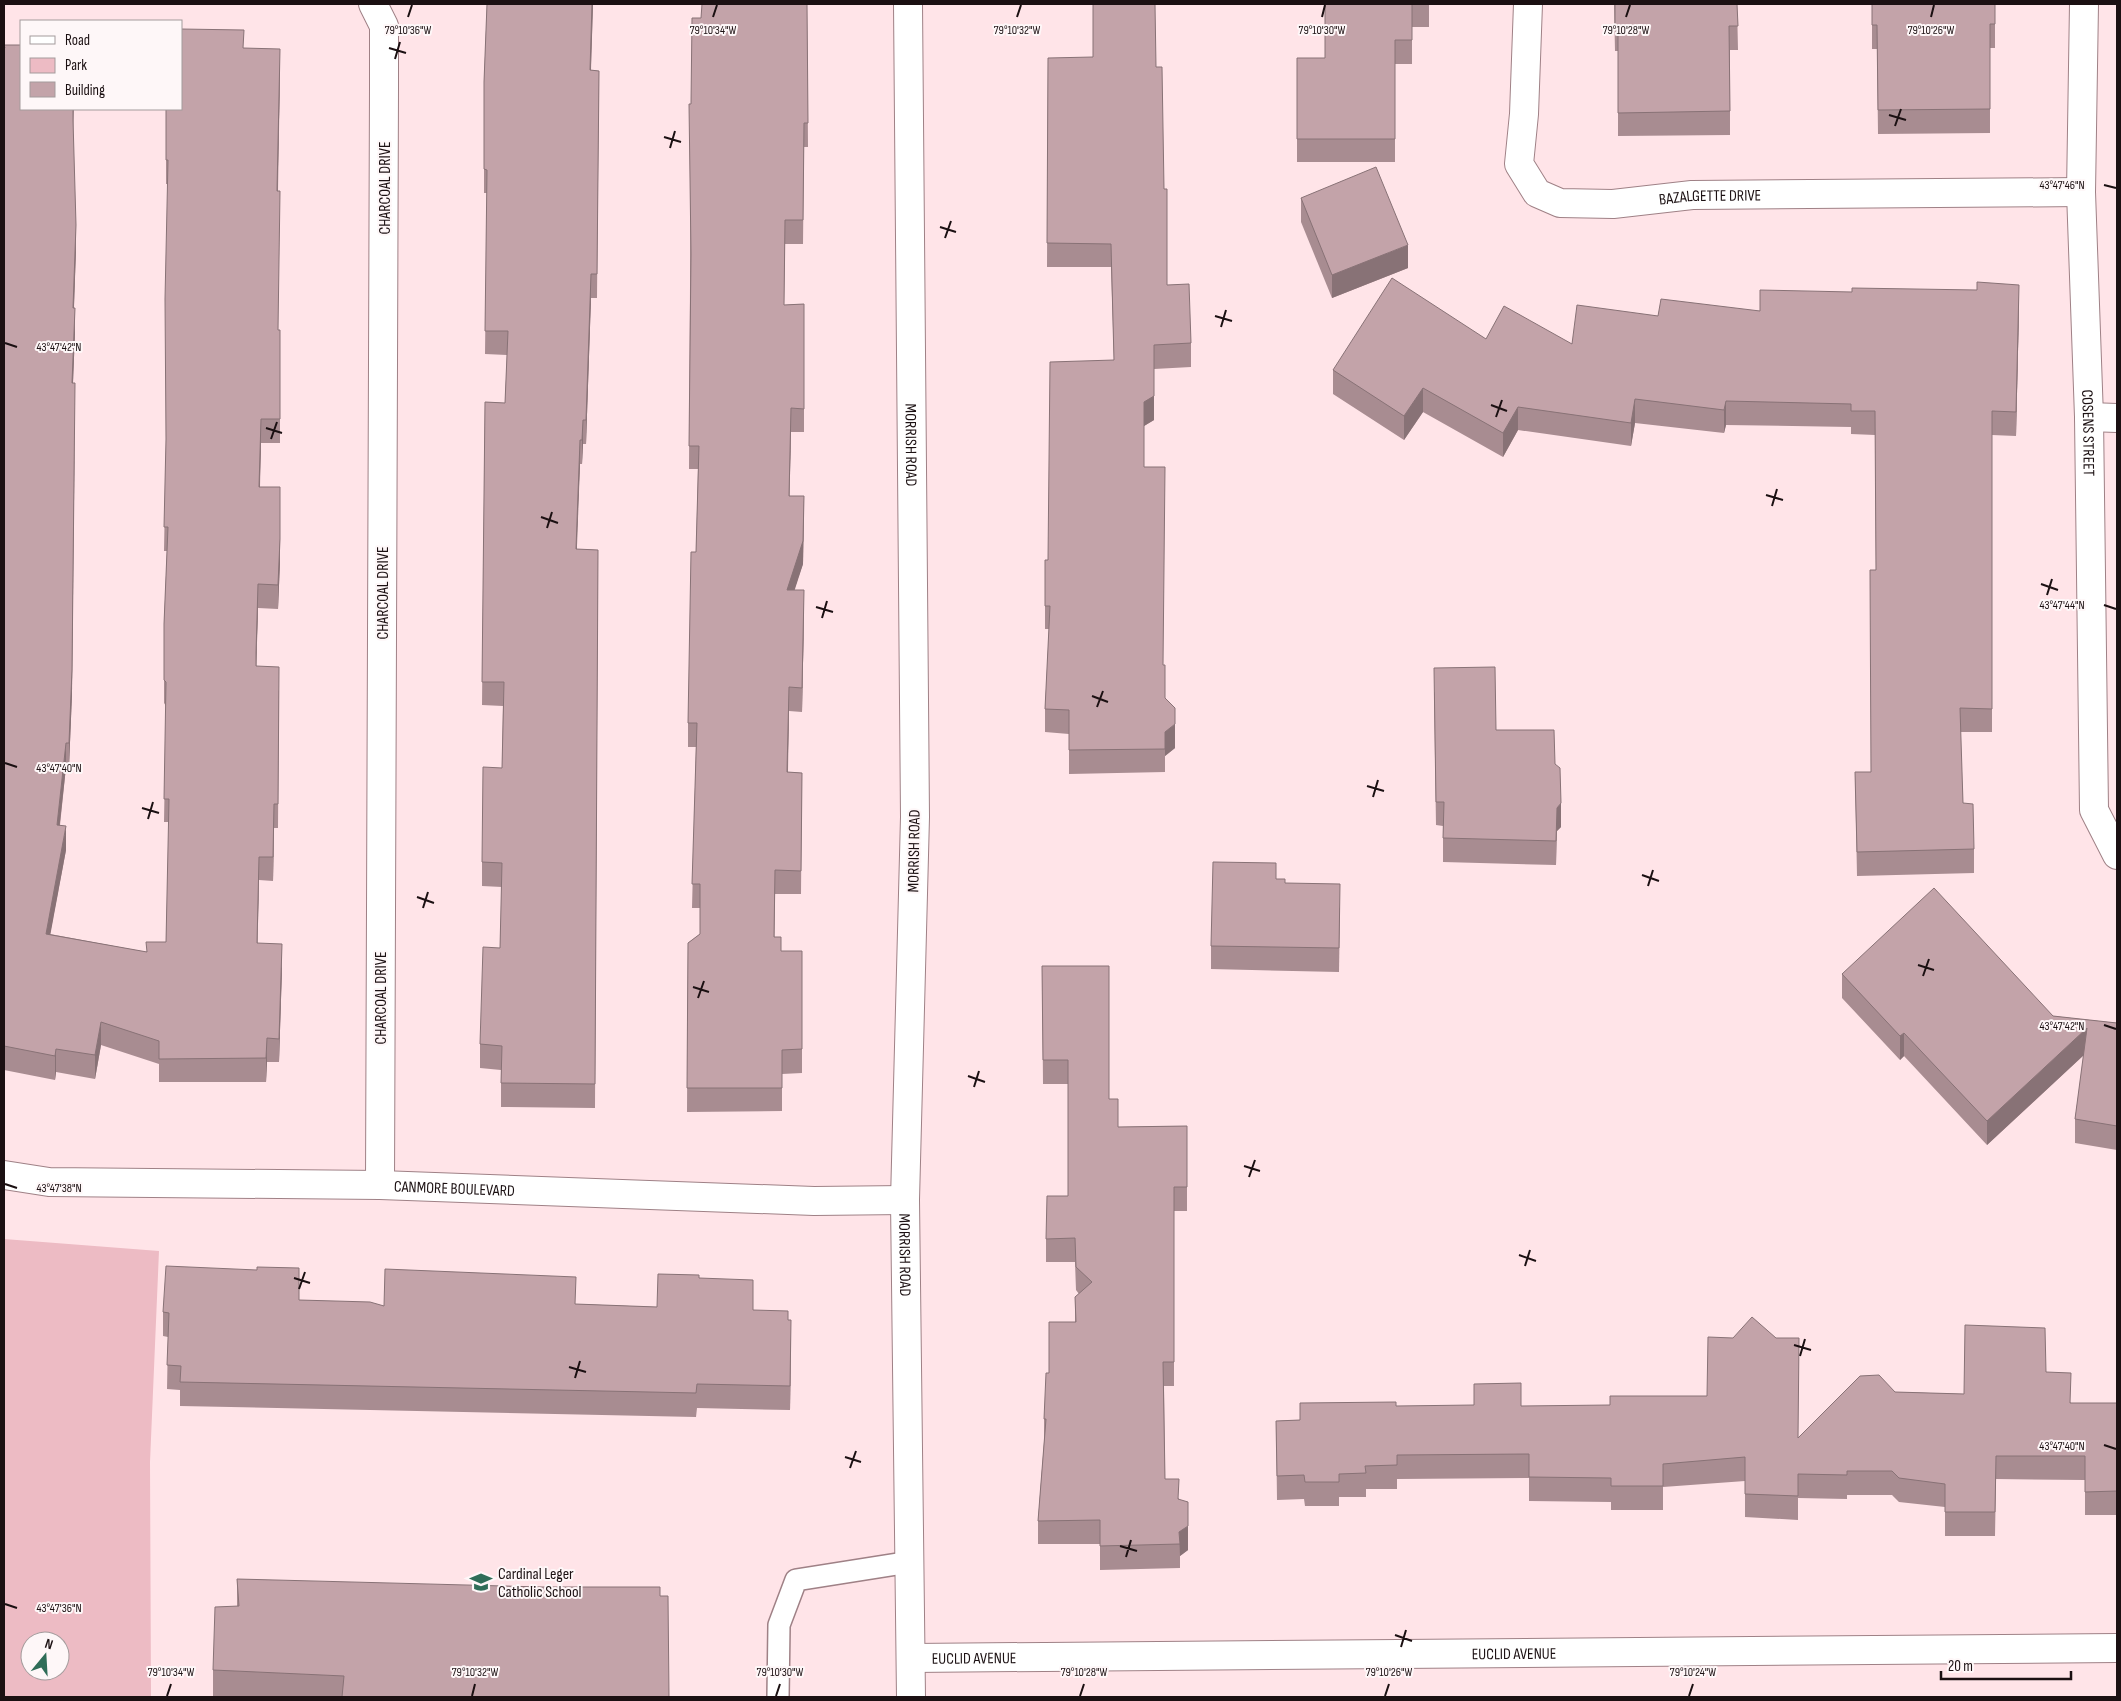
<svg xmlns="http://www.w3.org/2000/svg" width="2121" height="1701" font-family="'Sofia Sans Condensed',sans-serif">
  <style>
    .green { fill: #edbbc4; fill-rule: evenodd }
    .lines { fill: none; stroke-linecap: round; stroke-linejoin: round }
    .service-casing { stroke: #9f8186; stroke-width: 24 }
    .minor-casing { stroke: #9f8186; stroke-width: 30 }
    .service { stroke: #fff; stroke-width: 21 }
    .minor { stroke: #fff; stroke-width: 28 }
    .wall { fill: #a88c91 }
    .shaded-wall { fill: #887276 }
    .building { fill: #c3a3a9; stroke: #887276 }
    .ticks { fill: none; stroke: #1b1012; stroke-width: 2 }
    .labels { text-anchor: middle; stroke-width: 4; stroke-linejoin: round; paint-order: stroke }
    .street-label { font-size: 16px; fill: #1b1012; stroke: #fef7f8 }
    .poi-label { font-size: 16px; fill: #1b1012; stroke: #fef7f8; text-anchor: start }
    .ticks-label { font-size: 12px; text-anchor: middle; fill: #1b1012; stroke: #fef7f8; stroke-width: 4; stroke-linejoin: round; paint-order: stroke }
  </style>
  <rect width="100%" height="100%" fill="#ffe4e8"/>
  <path class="green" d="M4,1239L159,1251L150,1462L151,1697H4ZM30,1641H60V1671H30Z"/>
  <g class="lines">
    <g class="service-casing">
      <polyline id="service" points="778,1697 779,1625 796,1580 910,1562"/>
    </g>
    <g class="minor-casing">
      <g id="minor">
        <polyline points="373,4 384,26 384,88 380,1185"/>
        <path id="s1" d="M908,4L915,817L905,1200L911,1697"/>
        <path id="s2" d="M1528,4L1524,114L1519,164L1537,193L1560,203L1613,204L1692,195L2081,192"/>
        <path id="s3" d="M2084,4L2081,192L2089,417L2094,810L2117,855"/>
        <polyline points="2089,417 2117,418"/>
        <path id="s4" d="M4,1175L49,1182L380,1185L814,1201L905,1200"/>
        <path id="s5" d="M912,1658L2117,1648"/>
      </g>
    </g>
    <use href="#service" class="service"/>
    <use href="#minor" class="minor"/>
  </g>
  <g class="wall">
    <polygon points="487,4 593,4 591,70 599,71 597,298 591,298 586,444 583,444 582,464 580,464 576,549 598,550 595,1108 501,1107 501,1070 480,1068 480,1044 500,948 502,887 482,886 482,862 502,768 503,706 482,705 485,402 505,403 507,355 485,354 487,193 484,193 484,82"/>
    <polygon points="807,4 808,147 804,147 803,244 785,244 784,305 804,304 804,432 791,432 789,496 804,520 803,564 794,590 804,614 802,712 789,711 788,772 802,773 801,894 775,894 774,937 781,951 802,951 802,1073 782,1074 782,1111 687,1112 688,943 700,934 700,908 692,908 696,747 688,747 688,723 696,552 698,469 689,469 691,104 701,18"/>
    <polygon points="1325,4 1429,4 1429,27 1412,27 1412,64 1395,64 1395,162 1297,162 1297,58 1325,58"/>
    <polygon points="1614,4 1737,4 1738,50 1730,50 1730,135 1618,136 1618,51 1615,51"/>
    <polygon points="1872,4 1995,24 1995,48 1990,48 1990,133 1878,134 1877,49 1872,49"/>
    <polygon points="4,48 21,109 74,109 73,133 76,249 74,308 75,332 73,383 72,694 69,767 66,767 60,825 66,850 50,934 146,952 166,942 169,822 164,822 166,706 164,703 164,624 167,551 164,551 166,445 168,184 166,184 166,109 244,48 280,72 278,191 278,330 280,330 280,443 261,443 260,487 280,562 278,609 258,608 256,666 279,691 278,828 274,828 273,881 259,880 257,943 282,968 279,1062 267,1062 266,1082 159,1082 159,1064 101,1045 95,1079 56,1072 55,1080 4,1070"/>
    <polygon points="1048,58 1156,67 1164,189 1167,285 1191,343 1191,367 1154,369 1154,420 1144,426 1144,467 1163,665 1165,698 1175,748 1165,756 1165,772 1069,774 1069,734 1045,732 1045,709 1049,629 1045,629 1045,606 1048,560 1114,360 1111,267 1047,267"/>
    <polygon points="1301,198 1408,268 1332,298 1301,222"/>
    <polygon points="2019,309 2016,436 1992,435 1992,732 1960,732 1963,803 1974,849 1974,873 1857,876 1855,772 1871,772 1876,570 1875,435 1851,434 1851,427 1726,425 1724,433 1635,423 1631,446 1518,430 1503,457 1423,412 1404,440 1333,394 1333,370 1486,339 1572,344 1658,316 1760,311"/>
    <polygon points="1434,692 1496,730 1555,764 1561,827 1557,831 1556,865 1443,862 1443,826 1436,825"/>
    <polygon points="1276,879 1340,908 1339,972 1211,969 1211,946"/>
    <polygon points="1042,966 1109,1099 1118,1127 1187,1126 1187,1211 1174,1211 1174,1386 1164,1386 1165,1479 1179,1499 1188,1550 1180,1556 1180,1568 1100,1570 1100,1544 1038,1544 1038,1521 1044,1442 1044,1419 1049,1373 1075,1322 1075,1297 1079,1294 1076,1290 1075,1262 1046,1262 1046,1239 1068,1196 1068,1084 1043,1084"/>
    <polygon points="1842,974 2053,1016 2117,1023 2117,1150 2075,1143 2075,1119 2084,1055 1987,1145 1904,1056 1900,1060 1842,998"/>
    <polygon points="699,1278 753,1310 788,1320 791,1344 790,1410 697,1408 696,1417 180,1406 180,1390 167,1389 168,1337 163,1336 163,1312 299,1300 384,1306 575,1304 657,1307"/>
    <polygon points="2046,1372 2071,1403 2117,1403 2117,1515 2085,1515 2085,1480 1996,1479 1995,1536 1945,1536 1945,1507 1899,1502 1892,1495 1847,1495 1847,1499 1798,1498 1798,1520 1745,1517 1745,1481 1663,1487 1663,1510 1611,1510 1611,1502 1529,1501 1529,1478 1397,1479 1397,1489 1366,1489 1366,1497 1339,1497 1339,1506 1305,1506 1304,1499 1277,1500 1276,1421 1300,1420 1521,1406 1798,1438 1895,1392 1964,1394"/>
    <polygon points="237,1579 660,1596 669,1697 213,1697 213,1670 237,1606"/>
  </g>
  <g class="shaded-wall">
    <polygon points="592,4 593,4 590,94 590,70"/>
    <polygon points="280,49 280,72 277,215 277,191"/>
    <polygon points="76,225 76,249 73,332 73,308"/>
    <polygon points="1408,245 1408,268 1332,298 1332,275"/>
    <polygon points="591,274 591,298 586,444 586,420"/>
    <polygon points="2019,285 2019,309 2016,436 2016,412"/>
    <polygon points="75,308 75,332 72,407 72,383"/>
    <polygon points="1154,345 1154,420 1144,426 1144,402"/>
    <polygon points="1423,388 1423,412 1404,440 1404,416"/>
    <polygon points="1635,399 1635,423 1631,446 1631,423"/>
    <polygon points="1726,401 1726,425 1724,433 1724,410"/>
    <polygon points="75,407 72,694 69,767 69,743"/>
    <polygon points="1518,407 1518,430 1503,457 1503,433"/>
    <polygon points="791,408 791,432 789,520 789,496"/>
    <polygon points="261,419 261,443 259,510 259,487"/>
    <polygon points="583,420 583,444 582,464 582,440"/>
    <polygon points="580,440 580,464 576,573 576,549"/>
    <polygon points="280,487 280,562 278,609 278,585"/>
    <polygon points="804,496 803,564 787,614 787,590"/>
    <polygon points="258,584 258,608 256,677 256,653"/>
    <polygon points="804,590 804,614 802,712 802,688"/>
    <polygon points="789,687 789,711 787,796 787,772"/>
    <polygon points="1175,724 1175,748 1165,756 1165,732"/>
    <polygon points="66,743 66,767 57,849 57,825"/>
    <polygon points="1561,803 1561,827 1557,831 1556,865 1557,808"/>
    <polygon points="274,804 274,828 273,881 273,857"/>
    <polygon points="66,826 66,850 46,958 46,934"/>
    <polygon points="259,857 259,880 257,967 257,943"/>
    <polygon points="775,870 775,894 774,961 774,937"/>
    <polygon points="282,944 282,968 279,1062 279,1039"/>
    <polygon points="101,1022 101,1045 95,1079 95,1055"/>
    <polygon points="2087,1028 2087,1052 1987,1145 1987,1121"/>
    <polygon points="1904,1033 1904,1056 1900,1060 1900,1036"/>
    <polygon points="267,1038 267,1062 266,1082 266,1058"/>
    <polygon points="56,1049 56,1072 55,1080 55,1056"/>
    <polygon points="791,1320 791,1344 790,1410 790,1386"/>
    <polygon points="1188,1526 1188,1550 1180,1556 1179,1532"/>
  </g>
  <g class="building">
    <polygon points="487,4 592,4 590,70 599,71 597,274 591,274 586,420 583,420 582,440 580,440 576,549 598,550 595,1084 501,1083 502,1046 480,1044 483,947 500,948 502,863 482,862 483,767 502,768 504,682 482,682 485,402 505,403 508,331 485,331 487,170 484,169 484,82"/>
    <polygon points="702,4 807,4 808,123 804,123 803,220 785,220 784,305 804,304 804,409 791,408 789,496 804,496 803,541 787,590 804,590 802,688 789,687 787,772 802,773 801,871 775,870 774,937 781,937 781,951 802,951 802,1049 782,1050 782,1088 687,1088 688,943 700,934 700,884 692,884 697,723 688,723 691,552 696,552 699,446 689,446 691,254 689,104 691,104 692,18 701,18"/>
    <polygon points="1093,4 1155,4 1156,67 1162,67 1164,189 1167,189 1167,285 1189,284 1191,343 1154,345 1154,396 1144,402 1144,467 1165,467 1163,665 1165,665 1165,698 1175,708 1175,724 1165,732 1165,749 1069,750 1069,710 1045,709 1050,606 1045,606 1045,560 1048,560 1050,362 1114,360 1111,244 1047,243 1048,58 1093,57"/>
    <polygon points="1325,4 1412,4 1412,40 1395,40 1395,139 1297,139 1297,58 1325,58"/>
    <polygon points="1615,4 1737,4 1738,26 1729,26 1730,111 1618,113 1618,27 1615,27"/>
    <polygon points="1872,4 1995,4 1995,24 1990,24 1990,109 1878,110 1877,25 1872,25"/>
    <polygon points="181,29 244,30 243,48 280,49 277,191 280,191 278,330 280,330 280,419 261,419 259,487 280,487 280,539 278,585 258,584 256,653 256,666 279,667 278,804 274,804 273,857 259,857 257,943 282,944 279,1039 267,1038 266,1058 159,1059 159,1041 101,1022 95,1055 56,1049 55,1056 4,1046 4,48 5,48 4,45 21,45 21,109 73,109 73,120 76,225 73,308 75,308 72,383 75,383 72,670 69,743 66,743 57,825 66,826 46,934 147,952 146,942 166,942 169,799 164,799 166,682 164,680 164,624 168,527 164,527 166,439 165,299 168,160 166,160 166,109 181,109"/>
    <polygon points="1376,167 1408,245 1332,275 1301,198"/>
    <polygon points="1392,278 1486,339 1504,306 1572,344 1577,305 1658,316 1661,299 1760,311 1760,290 1852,292 1852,288 1977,290 1977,282 2019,285 2016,412 1992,411 1992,709 1960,708 1963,803 1973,804 1974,849 1857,852 1855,772 1871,772 1870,570 1876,570 1875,411 1851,411 1851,404 1726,401 1724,410 1635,399 1631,423 1518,407 1503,433 1423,388 1404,416 1333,370"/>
    <polygon points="1495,667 1496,730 1554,730 1555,764 1560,768 1561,803 1557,808 1556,841 1443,838 1444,802 1436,802 1434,668"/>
    <polygon points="1213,862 1276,863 1276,879 1285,879 1285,883 1340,884 1339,948 1211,946"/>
    <polygon points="1934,888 2053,1016 2117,1023 2117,1126 2075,1119 2087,1028 1987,1121 1904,1033 1900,1036 1842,974"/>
    <polygon points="1042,966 1109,966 1109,1099 1118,1099 1118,1127 1187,1126 1187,1187 1174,1187 1174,1362 1163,1362 1165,1479 1179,1479 1178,1499 1188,1502 1188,1526 1179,1532 1180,1544 1100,1546 1100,1520 1038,1521 1046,1419 1044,1419 1046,1373 1049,1373 1049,1322 1076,1322 1075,1297 1092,1282 1076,1267 1075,1238 1046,1239 1047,1196 1068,1196 1068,1060 1043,1060"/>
    <polygon points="166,1266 257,1270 257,1267 299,1268 299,1300 370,1302 384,1306 385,1269 576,1277 575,1304 657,1307 658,1274 699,1275 699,1278 753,1280 753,1310 788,1311 788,1320 791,1320 790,1386 697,1384 696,1393 180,1382 181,1366 167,1365 169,1313 163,1312"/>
    <polygon points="1752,1317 1776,1338 1799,1338 1798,1438 1860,1376 1879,1375 1895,1392 1964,1394 1965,1325 2045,1328 2046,1372 2071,1373 2070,1403 2117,1403 2117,1491 2085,1492 2085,1456 1996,1456 1995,1512 1945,1512 1945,1484 1899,1478 1892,1471 1847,1471 1847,1475 1798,1474 1798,1496 1745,1494 1745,1457 1663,1464 1663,1486 1611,1486 1611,1478 1529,1477 1529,1454 1397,1455 1397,1465 1365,1466 1366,1473 1339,1474 1339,1482 1305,1482 1304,1475 1277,1476 1276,1421 1300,1420 1300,1403 1396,1402 1396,1406 1474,1405 1474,1384 1521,1383 1521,1406 1610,1405 1610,1396 1707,1396 1708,1337 1733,1338"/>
    <polygon points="237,1579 542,1587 660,1587 660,1596 668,1596 669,1697 342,1697 344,1676 213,1670 215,1607 239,1606"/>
  </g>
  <path class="ticks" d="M408,17L412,5M713,17L717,5M1017,17L1021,5M1322,17L1325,5M1626,17L1630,5M1931,17L1934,5M389,48L406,53M395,59L400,42M1889,115L1906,120M1895,126L1901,109M664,137L681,142M670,148L675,131M2104,185L2116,188M940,227L956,232M945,238L951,221M1215,316L1232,321M1221,327L1226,310M5,343L17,347M1491,405L1507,411M1496,417L1502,400M266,428L282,433M271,439L277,422M1766,495L1783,500M1772,506L1777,489M541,517L558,523M547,528L552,512M2041,584L2058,590M2047,595L2052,579M2104,605L2116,609M816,607L833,612M822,618L827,601M1092,696L1108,702M1097,707L1103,691M5,763L17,767M1367,786L1384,791M1373,797L1378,780M142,808L159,813M148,819L153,802M1642,875L1659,881M1648,886L1653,870M417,897L434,903M423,908L428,892M1918,965L1934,970M1923,976L1929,959M693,987L709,992M698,998L704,981M2104,1025L2116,1029M968,1076L985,1082M974,1087L979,1071M1244,1166L1260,1171M1249,1177L1255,1160M5,1184L17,1188M1519,1255L1536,1261M1525,1266L1530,1250M294,1278L310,1283M299,1289L305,1272M1794,1345L1811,1350M1800,1356L1805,1339M569,1367L586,1372M575,1378L580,1361M2104,1445L2116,1449M845,1457L861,1462M850,1468L856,1451M1120,1546L1137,1551M1126,1557L1131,1540M5,1604L17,1608M1395,1635L1412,1641M1401,1647L1406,1630M167,1696L171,1684M472,1696L475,1684M776,1696L780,1684M1080,1696L1084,1684M1385,1696L1389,1684M1689,1696L1693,1684"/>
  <defs>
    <g id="school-bare" transform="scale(1.725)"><path d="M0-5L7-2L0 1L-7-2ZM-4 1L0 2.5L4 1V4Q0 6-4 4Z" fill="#2f6d58" stroke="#fef7f8" stroke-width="2.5" paint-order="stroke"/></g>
  </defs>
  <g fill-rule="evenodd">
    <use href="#school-bare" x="481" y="1582"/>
  </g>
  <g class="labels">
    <g class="street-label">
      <text transform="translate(384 188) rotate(-90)" y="6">CHARCOAL DRIVE</text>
      <text dy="6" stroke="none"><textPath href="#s2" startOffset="370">BAZALGETTE DRIVE</textPath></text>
      <text dy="6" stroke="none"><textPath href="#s3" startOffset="429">COSENS STREET</textPath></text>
      <text dy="6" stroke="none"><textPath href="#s1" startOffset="441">MORRISH ROAD</textPath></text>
      <text transform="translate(382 593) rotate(-90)" y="6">CHARCOAL DRIVE</text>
      <text transform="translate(913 851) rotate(-89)" y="6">MORRISH ROAD</text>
      <text transform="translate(380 998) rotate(-90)" y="6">CHARCOAL DRIVE</text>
      <text dy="6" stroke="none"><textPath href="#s4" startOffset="451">CANMORE BOULEVARD</textPath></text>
      <text dy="6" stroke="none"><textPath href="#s1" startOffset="1251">MORRISH ROAD</textPath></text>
      <text dy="6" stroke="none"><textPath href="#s5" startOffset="602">EUCLID AVENUE</textPath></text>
      <text dy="6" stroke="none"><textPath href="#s5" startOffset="62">EUCLID AVENUE</textPath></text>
    </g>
    <g class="poi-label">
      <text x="498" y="1579">Cardinal Leger<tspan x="498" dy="18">Catholic School</tspan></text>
    </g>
  </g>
  <g class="ticks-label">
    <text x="408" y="34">79°10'36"W</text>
    <text x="713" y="34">79°10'34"W</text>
    <text x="1017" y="34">79°10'32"W</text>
    <text x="1322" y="34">79°10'30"W</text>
    <text x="1626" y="34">79°10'28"W</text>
    <text x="1931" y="34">79°10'26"W</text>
    <text x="2062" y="189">43°47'46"N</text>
    <text x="59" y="351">43°47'42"N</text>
    <text x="2062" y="609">43°47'44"N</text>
    <text x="59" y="772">43°47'40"N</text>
    <text x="2062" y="1030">43°47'42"N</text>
    <text x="59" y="1192">43°47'38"N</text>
    <text x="2062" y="1450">43°47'40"N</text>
    <text x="59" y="1612">43°47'36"N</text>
    <text x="171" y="1676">79°10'34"W</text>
    <text x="475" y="1676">79°10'32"W</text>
    <text x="780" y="1676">79°10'30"W</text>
    <text x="1084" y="1676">79°10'28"W</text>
    <text x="1389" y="1676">79°10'26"W</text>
    <text x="1693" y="1676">79°10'24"W</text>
  </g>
  <rect width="2121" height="1701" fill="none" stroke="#1b1012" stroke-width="10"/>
  <rect x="20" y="20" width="162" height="90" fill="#fef7f8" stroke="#a39b9c"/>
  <rect x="30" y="36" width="25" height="8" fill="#ffffff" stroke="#a39b9c"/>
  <text x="65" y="45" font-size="15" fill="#1b1012">Road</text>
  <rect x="30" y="58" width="25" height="15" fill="#edbbc4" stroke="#a39b9c"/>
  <text x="65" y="70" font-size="15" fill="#1b1012">Park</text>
  <rect x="30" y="82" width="25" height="15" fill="#c3a3a9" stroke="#a39b9c"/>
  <text x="65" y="95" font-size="15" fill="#1b1012">Building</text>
  <g transform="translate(45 1656) rotate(18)"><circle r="24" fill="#fef7f8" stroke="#a39b9c"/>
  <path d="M0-4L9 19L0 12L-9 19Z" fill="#2f6d58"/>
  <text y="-8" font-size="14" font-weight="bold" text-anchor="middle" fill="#1b1012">N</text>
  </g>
  <path d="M1941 1671v8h130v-8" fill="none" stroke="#1b1012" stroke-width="2.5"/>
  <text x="1948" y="1671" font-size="15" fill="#1b1012" stroke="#fef7f8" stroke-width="4" paint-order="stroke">20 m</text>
</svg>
